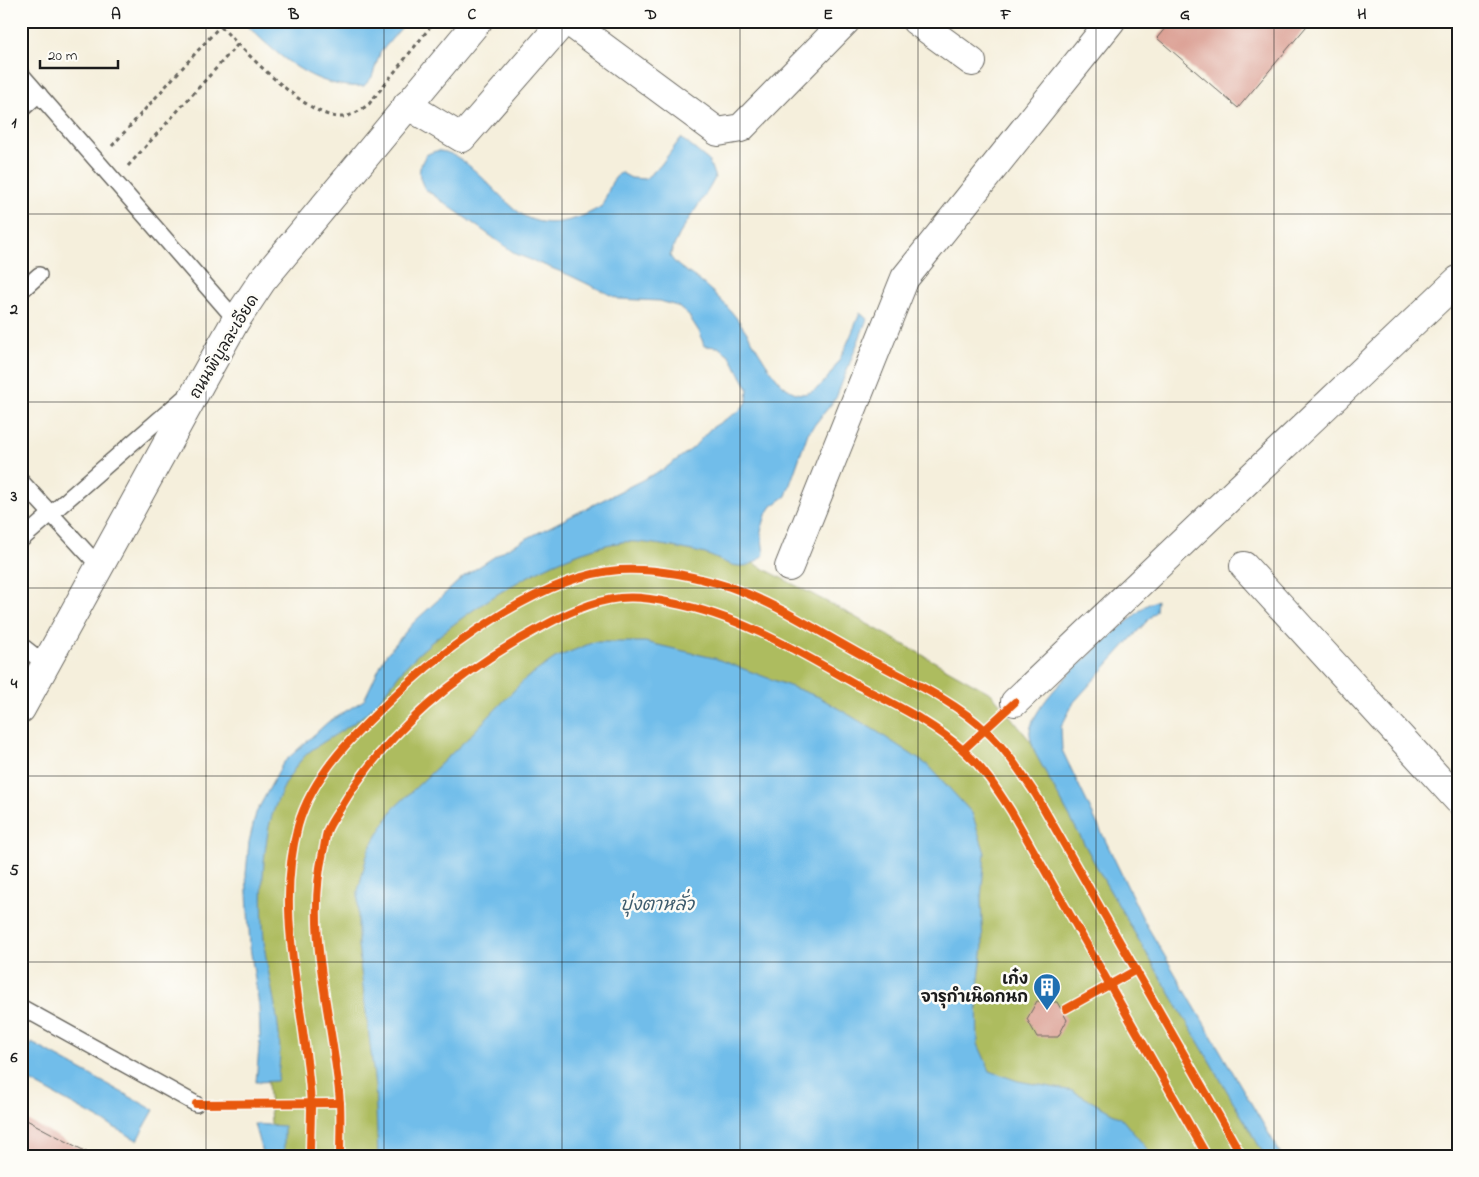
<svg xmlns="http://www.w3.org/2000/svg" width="1479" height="1177" font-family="'Indie Flower','Playpen Sans Thai',sans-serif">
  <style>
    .green { fill: #adbc5f; stroke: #646c3e }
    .water { fill: #71bdea; stroke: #466c83 }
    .building { fill: #dca195 }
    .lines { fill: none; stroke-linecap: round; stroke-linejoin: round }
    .service-casing { stroke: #68665f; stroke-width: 18 }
    .minor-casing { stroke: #68665f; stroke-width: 30 }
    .tertiary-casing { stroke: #68665f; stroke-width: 30 }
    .path { stroke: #68665f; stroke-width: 3; stroke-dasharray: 4 4; stroke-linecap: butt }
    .service { stroke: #fff; stroke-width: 15 }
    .minor { stroke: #fff; stroke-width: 28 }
    .tertiary { stroke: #fff; stroke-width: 28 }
    .cycleway-casing { stroke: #fdfcf7; stroke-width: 11 }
    .cycleway { stroke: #e8590c; stroke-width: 8 }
    .grid { fill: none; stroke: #1c1c1c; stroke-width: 1; stroke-opacity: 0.55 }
    .labels { text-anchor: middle; stroke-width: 5; stroke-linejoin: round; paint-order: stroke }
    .street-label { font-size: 16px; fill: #1c1c1c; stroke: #fdfcf7 }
    .poi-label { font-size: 16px; font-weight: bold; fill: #1c1c1c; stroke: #fdfcf7; text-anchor: end }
    .water-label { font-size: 18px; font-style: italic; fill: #3e5c6e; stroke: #fdfcf7 }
    .neatline { fill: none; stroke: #1c1c1c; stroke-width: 2 }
    .grid-label { font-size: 16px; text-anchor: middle; font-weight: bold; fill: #1c1c1c }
  </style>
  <rect width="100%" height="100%" fill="#fdfcf7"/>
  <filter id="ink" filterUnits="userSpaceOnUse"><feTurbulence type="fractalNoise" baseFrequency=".02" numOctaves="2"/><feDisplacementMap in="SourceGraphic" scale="10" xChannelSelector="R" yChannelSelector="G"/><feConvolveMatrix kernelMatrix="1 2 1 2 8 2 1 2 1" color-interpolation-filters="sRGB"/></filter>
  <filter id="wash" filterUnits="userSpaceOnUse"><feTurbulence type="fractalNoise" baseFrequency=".0096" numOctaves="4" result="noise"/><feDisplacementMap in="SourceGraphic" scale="20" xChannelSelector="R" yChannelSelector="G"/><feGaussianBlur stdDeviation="1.12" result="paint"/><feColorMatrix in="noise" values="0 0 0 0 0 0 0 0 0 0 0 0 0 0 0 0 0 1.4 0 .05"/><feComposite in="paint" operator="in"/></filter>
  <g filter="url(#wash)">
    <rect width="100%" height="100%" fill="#f5efdc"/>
    <polygon class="green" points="629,530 734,553 846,612 992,694 1058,775 1273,1156 272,1156 272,1135 255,915 257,842 282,779 302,751 368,703 464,598"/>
    <g class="water">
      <path d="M242,21H407L380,53L372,77L364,86C313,90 277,54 242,21Z"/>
      <path d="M681,138L709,161L715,178C700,207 681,224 670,256C676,266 686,271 696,278C710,289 723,301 734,315C750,334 760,357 775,376C817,431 847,344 860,313L867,319L836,398L808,433L786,496L772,506L766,515L761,531L764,554C757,562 749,567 738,566C727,565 715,557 705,554C686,549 641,540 622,542C553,552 459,613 410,662C396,676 386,695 371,709C353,726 333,735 313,749C292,763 272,807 268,832C261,872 261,911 265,951C271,993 286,1038 277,1081L256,1082L260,1036L259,1006L250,947L246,874L249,842L256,813L283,763L328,722L364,700L385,656L414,622L463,577L508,548L664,469L693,448L710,429L739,411L747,402L748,388L729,355L718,347L704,346L700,333L689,316L677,306L660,301L619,299L569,275L516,254L425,189C417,175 418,168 426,155C430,153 436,150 440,151C469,153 503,206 528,218C552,229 581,219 602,206L612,182L620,172L631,178L645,179L660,166Z"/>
      <path d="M1157,600L1156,611L1074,702L1061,727L1062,750L1143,919L1282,1156H1265L1106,884L1035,753C1033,746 1029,737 1030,730C1038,692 1115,634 1145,606Z"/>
      <polygon points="594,642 645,642 714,658 819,697 876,731 929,766 972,813 985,853 981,899 983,946 977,996 978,1044 990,1071 1018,1081 1073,1091 1121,1118 1153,1156 378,1156 375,1086 358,946 358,891 368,851 393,809 468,738 524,680 555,658"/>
      <polygon points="32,1043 154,1110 137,1140 21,1076 21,1062"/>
      <polygon points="254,1124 284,1126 284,1156 263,1156"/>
    </g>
    <g id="blocks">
      <g class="building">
        <polygon points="1171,21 1311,21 1238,108 1157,38"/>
        <polygon points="1037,1001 1057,1002 1067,1020 1058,1037 1037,1037 1027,1019"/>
        <polygon points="21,1117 94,1156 21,1156"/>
      </g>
    </g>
  </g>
  <g filter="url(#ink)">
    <use href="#blocks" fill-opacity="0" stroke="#68665f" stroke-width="1"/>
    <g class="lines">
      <g class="service-casing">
        <g id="service">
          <polyline points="21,74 236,320"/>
          <polyline points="21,110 39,94"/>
          <polyline points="21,291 39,275"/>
          <polyline points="21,481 98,565"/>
          <polyline points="21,540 186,396"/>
          <polyline points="21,645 45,664"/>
          <polyline points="21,1007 196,1104"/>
        </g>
      </g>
      <g class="minor-casing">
        <g id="minor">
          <polyline points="568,21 718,132 741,128 846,21"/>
          <polyline points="916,21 972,62"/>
          <polyline points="407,105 462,138 564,21"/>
          <polyline points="1244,566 1458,800"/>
          <polyline points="789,567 905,278 1111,21"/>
          <polyline points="1015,702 1458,280"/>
        </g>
      </g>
      <g class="tertiary-casing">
        <polyline id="tertiary" points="21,709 200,384 236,320 262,281 478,21"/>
      </g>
      <g class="path">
        <path d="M215,21C241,46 305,118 341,117C351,117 361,110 369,104L435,21"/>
        <polyline points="112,146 220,26"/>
        <polyline points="128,166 238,44"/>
        <polyline points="963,750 996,720"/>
        <polyline points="1066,1009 1136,970"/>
        <polyline points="216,1105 340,1103"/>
        <path d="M310,1156C310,1139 311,1122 311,1106C307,1012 273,919 298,826C313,771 363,726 403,688C456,640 546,575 619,570C656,568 695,576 730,587C775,603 816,630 858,653C899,676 953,699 986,731C1006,749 1021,773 1036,795L1242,1156"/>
      </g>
      <use href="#service" class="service"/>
      <use href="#minor" class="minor"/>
      <use href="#tertiary" class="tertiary"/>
      <g class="cycleway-casing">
        <g id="cycleway">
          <polyline points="963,750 1015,702"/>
          <polyline points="1066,1009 1136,970"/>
          <polyline points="196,1104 340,1103"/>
          <path d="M310,1156C310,1139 311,1122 311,1106C307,1012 273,919 298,826C313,771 363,726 403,688C456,640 546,575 619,570C656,568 695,576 730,587C775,603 816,630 858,653C899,676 953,699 986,731C1006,749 1021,773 1036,795L1242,1156"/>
          <path d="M340,1156C340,1138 341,1120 340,1103C334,1020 304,935 323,852C325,845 325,836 328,829C331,822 336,815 340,809C385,732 460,671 538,629C563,615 591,601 620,598C637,596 655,599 672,603C741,616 799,652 859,686C895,705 934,723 964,751C983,768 997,789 1011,811L1207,1156"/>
        </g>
      </g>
      <use href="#cycleway" class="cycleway"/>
    </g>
  </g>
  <path class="grid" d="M206,21V1156M384,21V1156M562,21V1156M740,21V1156M918,21V1156M1096,21V1156M1274,21V1156M21,214H1458M21,402H1458M21,588H1458M21,776H1458M21,962H1458"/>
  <defs>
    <g id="building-pin" transform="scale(1.4375)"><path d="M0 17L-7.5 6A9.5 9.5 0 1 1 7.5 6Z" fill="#1f6fb2" stroke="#fdfcf7"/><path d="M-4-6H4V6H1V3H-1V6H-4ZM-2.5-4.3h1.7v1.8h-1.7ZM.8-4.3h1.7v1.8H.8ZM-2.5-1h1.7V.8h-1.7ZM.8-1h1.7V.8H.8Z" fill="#fff"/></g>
  </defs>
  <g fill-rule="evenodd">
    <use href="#building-pin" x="1047" y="987"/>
  </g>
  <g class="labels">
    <g class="street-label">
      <text transform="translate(223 346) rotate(-59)" y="6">ถนนพิบูลละเอียด</text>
    </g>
    <g class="poi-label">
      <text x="1028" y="984">เก๋ง<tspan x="1028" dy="18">จารุกำเนิดกนก</tspan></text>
    </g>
    <g class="water-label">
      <text x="657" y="910">บุ่งตาหลั่ว</text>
    </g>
  </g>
  <rect width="1479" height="1177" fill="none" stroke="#fdfcf7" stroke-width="55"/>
  <path d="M40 60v8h78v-8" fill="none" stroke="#1c1c1c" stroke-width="2.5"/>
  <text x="48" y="60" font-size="15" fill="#1c1c1c" stroke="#fdfcf7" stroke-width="4" paint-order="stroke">20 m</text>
  <rect x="28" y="28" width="1424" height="1122" class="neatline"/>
  <g class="grid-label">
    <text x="116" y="19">A</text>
    <text x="294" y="19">B</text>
    <text x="472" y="19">C</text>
    <text x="651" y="19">D</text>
    <text x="828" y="19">E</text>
    <text x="1006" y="19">F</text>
    <text x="1185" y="19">G</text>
    <text x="1362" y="19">H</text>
    <text x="14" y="127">1</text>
    <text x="14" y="314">2</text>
    <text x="14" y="501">3</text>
    <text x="14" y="688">4</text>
    <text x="14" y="875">5</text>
    <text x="14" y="1062">6</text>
  </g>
</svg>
